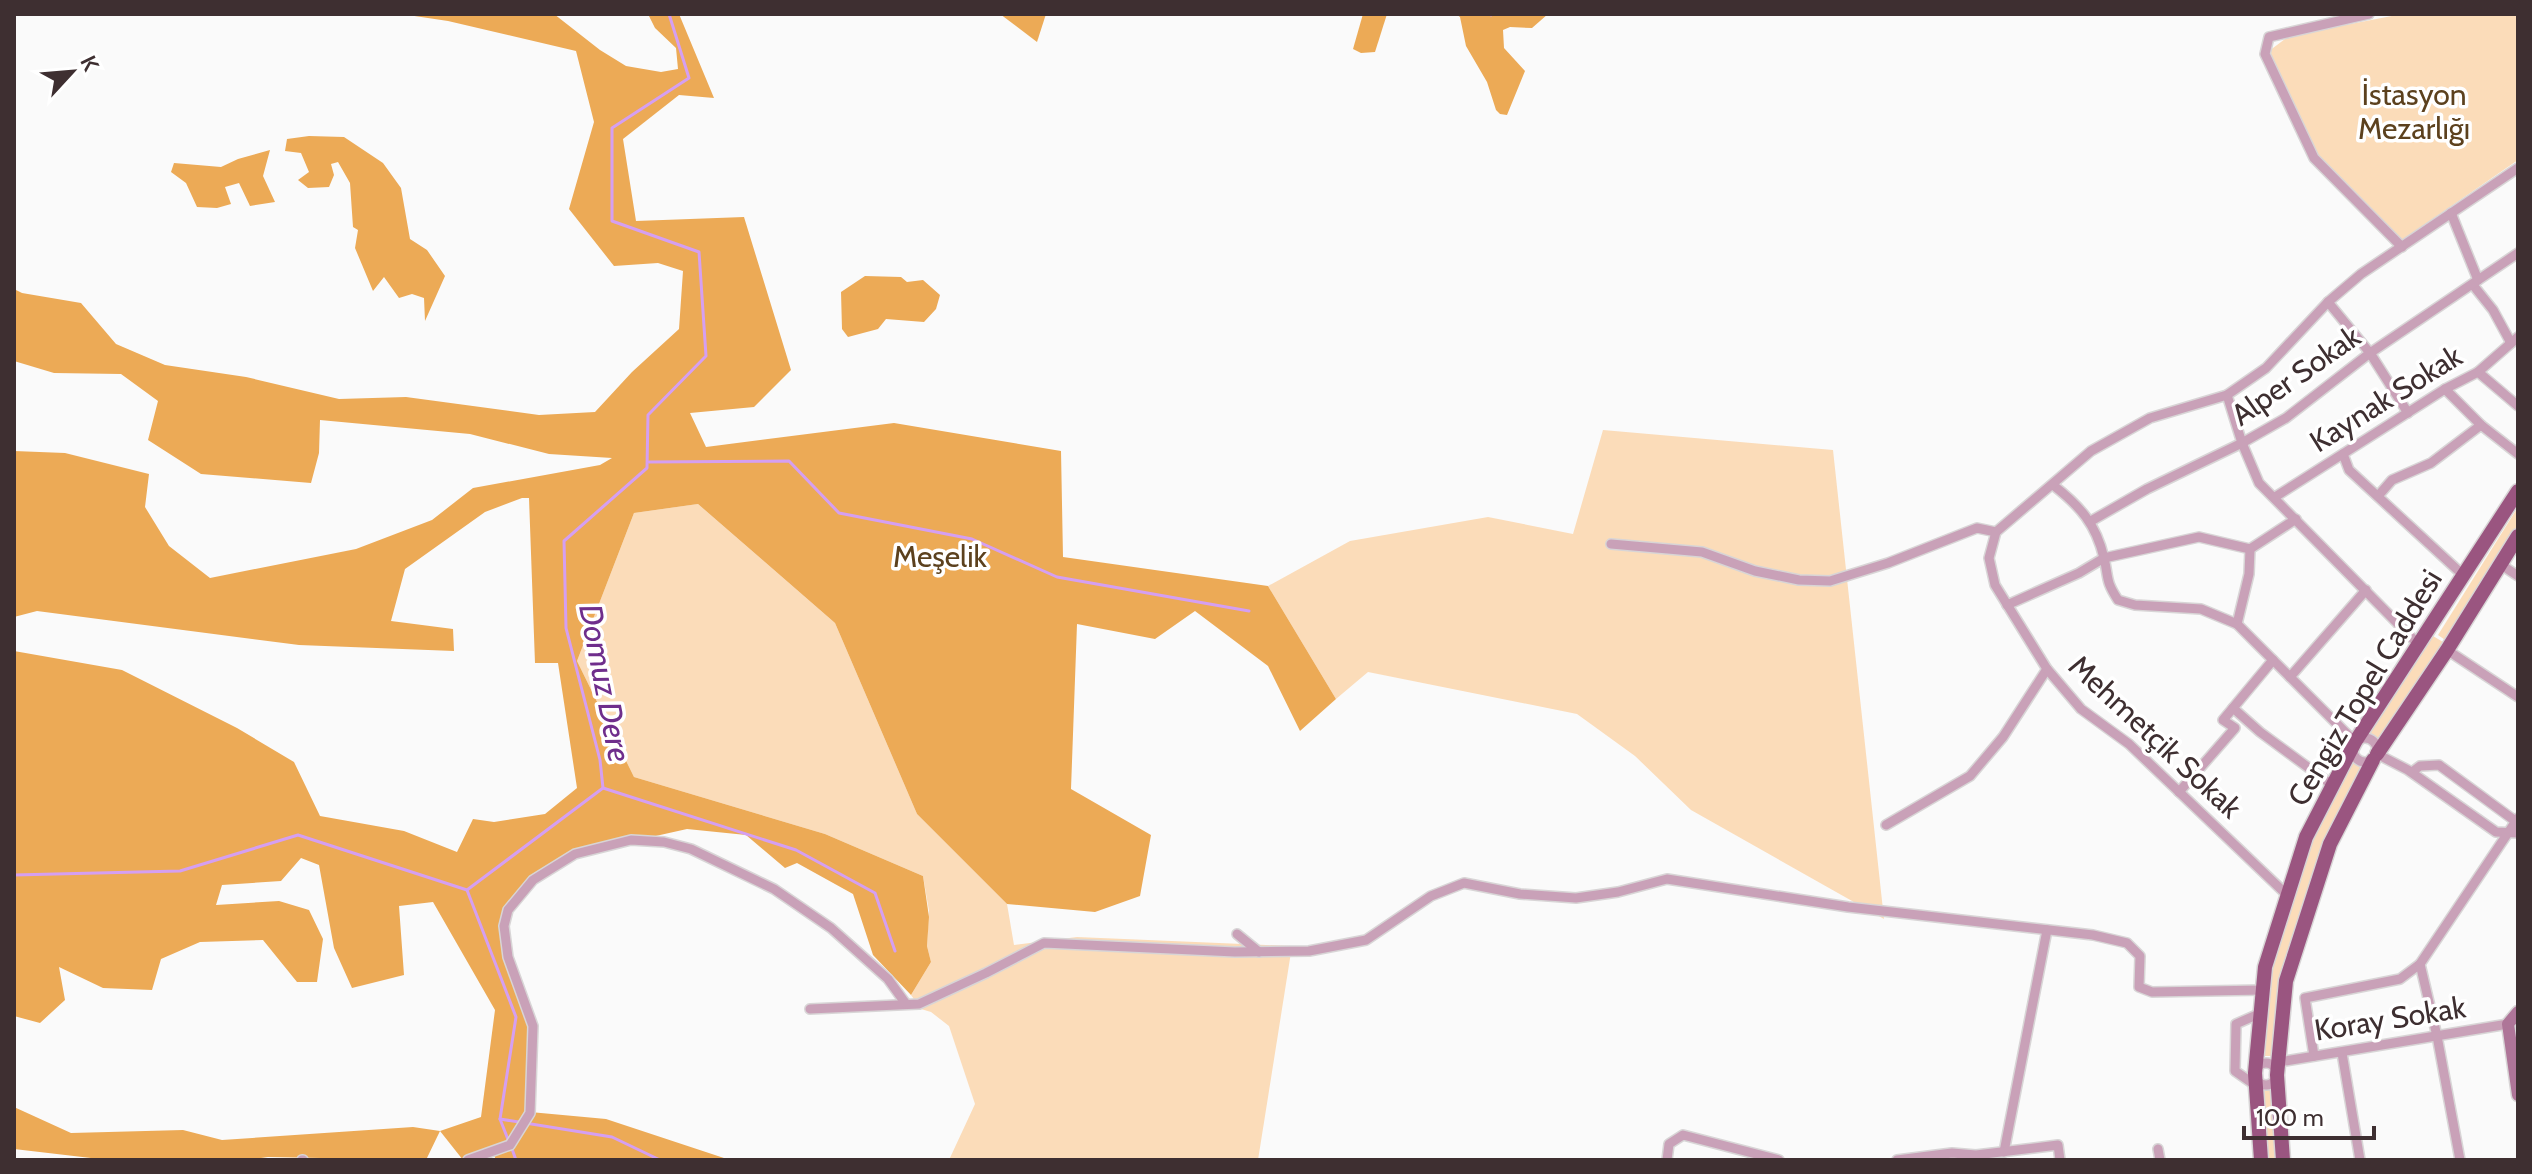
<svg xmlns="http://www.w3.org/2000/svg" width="2532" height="1174" font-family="Cabin,sans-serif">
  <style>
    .green { fill: #fbdcb9 }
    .forest { fill: #ecaa56 }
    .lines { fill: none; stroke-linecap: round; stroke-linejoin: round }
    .stream { stroke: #d59ff1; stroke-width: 3 }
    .street-casing { stroke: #d8d5d6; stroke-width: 12 }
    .secondary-casing { stroke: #d8d5d6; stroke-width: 15 }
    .primary-casing { stroke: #d8d5d6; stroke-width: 17 }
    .street { stroke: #c9a1b8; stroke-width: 9 }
    .secondary { stroke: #ae7598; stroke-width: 12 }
    .primary { stroke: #9a5580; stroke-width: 14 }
    .labels { text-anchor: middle; stroke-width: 7; stroke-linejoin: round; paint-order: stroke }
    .park-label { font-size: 30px; fill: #5c411e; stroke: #fff }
    .street-label { font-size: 30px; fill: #3e2f31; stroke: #fff }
    .water-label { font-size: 32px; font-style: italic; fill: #6f2e8c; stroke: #fff }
  </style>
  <rect width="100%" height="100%" fill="#fafafa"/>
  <g class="green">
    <polygon points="2402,14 2518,14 2518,160 2402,240 2316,154 2269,51 2289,36"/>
    <polygon points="1603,430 1833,450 1884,919 1691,810 1635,756 1577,714 1368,672 1336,699 1268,586 1350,541 1488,517 1573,534"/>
    <polygon points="698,504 835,623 917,814 1007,904 1014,945 1077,937 1292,946 1258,1160 949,1160 975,1104 949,1026 931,1012 921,1009 911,995 931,962 927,946 929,911 923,876 825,834 634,777 577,661 634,513"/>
    <polygon points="2518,507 2518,532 2448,642 2438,635"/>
    <polygon points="2433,636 2443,642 2379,742 2367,735"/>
    <path d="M2353,762L2363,768L2322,849L2307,890L2293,940L2273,1056H2260C2263,987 2289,891 2317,828C2327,805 2341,784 2353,762Z"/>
    <polygon points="2262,1090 2273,1090 2279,1160 2267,1160"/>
  </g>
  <g class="forest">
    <polygon points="401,14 554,14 600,50 626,66 661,72 678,69 676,48 655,28 648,14 679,14 714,98 679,95 623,139 636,221 744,217 791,370 754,407 690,413 706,447 894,423 1061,451 1063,557 1268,586 1336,699 1300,731 1268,666 1195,611 1155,639 1077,624 1071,789 1151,835 1140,896 1095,912 1007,904 917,814 835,623 698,504 634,513 577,661 634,777 825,834 923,876 929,917 927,946 931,962 911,995 873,955 853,894 797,863 785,868 746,835 687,829 575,854 533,880 508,910 508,957 533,1026 530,1112 606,1119 730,1160 496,1160 492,1151 463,1160 440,1131 426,1160 268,1157 247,1160 108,1160 14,1149 14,1107 71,1133 183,1130 222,1140 413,1127 440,1131 481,1117 495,1010 433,902 399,906 404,975 352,988 334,948 319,865 301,858 281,881 222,885 216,905 279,901 309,910 323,939 317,982 297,982 263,940 200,942 161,959 152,990 103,988 59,967 65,1000 40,1023 14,1016 14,651 122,670 237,728 294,762 320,816 404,831 457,852 473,819 494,822 545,814 577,788 558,663 535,663 529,498 522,498 485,512 405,569 391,621 453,629 454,651 299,645 37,611 14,617 14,451 65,453 149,474 145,507 169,546 210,578 356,549 432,520 473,488 600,465 612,458 549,454 470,434 320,420 319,453 311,483 201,474 148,440 158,401 121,374 54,373 14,361 14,289 22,293 81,303 116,344 165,365 246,377 339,399 406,397 539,415 595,412 632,372 679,329 683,271 658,263 614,266 569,209 594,122 576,51 448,21"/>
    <polygon points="1000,14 1046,14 1037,42"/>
    <polygon points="1363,14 1387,14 1375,52 1361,53 1353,49"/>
    <polygon points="1456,14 1548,14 1532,28 1510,27 1503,30 1504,48 1525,71 1507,115 1500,114 1496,110 1487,82 1466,46 1460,17"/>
    <polygon points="309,136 344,137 383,163 401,188 410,239 427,250 445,276 425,321 424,298 412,294 399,298 384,277 373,291 355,248 358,230 353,227 350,183 338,162 331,164 334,175 329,187 308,188 298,180 309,172 301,153 285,151 287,139"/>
    <polygon points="270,150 263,176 275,202 250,206 239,183 225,187 231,204 217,208 197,207 186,183 171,172 174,163 221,167 238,159"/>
    <polygon points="865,276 901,277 907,282 923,280 940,295 936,309 924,322 886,319 878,329 848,337 842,329 841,292"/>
  </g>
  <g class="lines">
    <g class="stream">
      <polyline points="1490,14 1491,15"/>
      <polyline points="649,462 789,461 839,513 972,539 1057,577 1249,611"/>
      <polyline points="603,788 796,850 875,893 895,951"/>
      <polyline points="14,875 180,871 298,835 467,890"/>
      <polyline points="500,1119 612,1137 660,1160"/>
      <polyline points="509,1142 500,1119 516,1017 467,890 603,788 600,760 566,628 564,541 647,468 648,415 706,356 699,252 612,221 612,128 689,78 669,14"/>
      <polyline points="512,1149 516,1160"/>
    </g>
    <g class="street-casing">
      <g id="street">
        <polyline points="2369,14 2269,37 2265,54 2314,158 2402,247"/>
        <polyline points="2451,213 2478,280"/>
        <polyline points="2473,285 2493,310 2511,343"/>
        <polyline points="2328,302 2370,353 2408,413"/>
        <polyline points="2478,372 2518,406"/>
        <polyline points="2445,389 2481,425 2518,454"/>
        <polyline points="2227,395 2242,443 2259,483 2419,645"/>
        <polyline points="2343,454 2349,470 2463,575"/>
        <path d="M2053,485C2080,506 2096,524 2104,558C2109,579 2105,580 2118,600L2135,605L2201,609L2237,624L2355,742"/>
        <polyline points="2378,496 2392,480 2431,463 2481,425"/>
        <polyline points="2275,497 2445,389 2478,372 2518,337"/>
        <polyline points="2091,521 2147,489 2242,443 2286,418 2370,353 2518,253"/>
        <polyline points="1611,544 1702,552 1755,571 1799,580 1830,581 1888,563 1977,528 1996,532"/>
        <polyline points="2500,564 2518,576"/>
        <polyline points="2007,605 2079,573 2104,558 2199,537 2250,549 2296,519"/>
        <polyline points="2237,624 2249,574 2250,549"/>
        <polyline points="2447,650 2518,697"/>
        <polyline points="2290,677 2366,590"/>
        <polyline points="2233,708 2260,732 2332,785"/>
        <circle cx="2365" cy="750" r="12"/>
        <polyline points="2377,754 2408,770 2496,832 2518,833"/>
        <polyline points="2412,772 2420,766 2439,765 2518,823"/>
        <polyline points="2179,792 2235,728 2223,720 2273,660"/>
        <polyline points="1886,825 1970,776 2003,737 2047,669"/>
        <polyline points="2286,894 2129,744 2081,709 2047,669 1995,585 1989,558 1996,532 2091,451 2150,418 2227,395 2266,368 2328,302 2361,274 2518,168"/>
        <polyline points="1237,934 1259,952"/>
        <polyline points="810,1009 919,1004 986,973 1044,943 1235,952 1309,951 1366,940 1431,896 1464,883 1520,894 1576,898 1618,892 1667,879 1848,907 2093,935 2127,943 2140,956 2139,987 2152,992 2263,990"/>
        <polyline points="2342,1053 2360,1160"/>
        <polyline points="2314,1056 2305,998 2400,979 2420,964"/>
        <polyline points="2279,1062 2508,1024"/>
        <circle cx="2266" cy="1074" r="11"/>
        <polyline points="2255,1085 2235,1071 2236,1024 2261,1013"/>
        <polyline points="2158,1149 2160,1160"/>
        <polyline points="2004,1152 2047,930"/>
        <polyline points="302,1160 303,1160"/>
        <polyline points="468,1160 510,1145 530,1113 533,1026 508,957 504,926 508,910 533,880 575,854 631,840 664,842 691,849 774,889 831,928 888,979 906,1004"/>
        <polyline points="1667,1160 1669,1144 1683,1135 1779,1160"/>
        <polyline points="1897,1160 1952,1153 1976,1155 2058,1145 2060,1160"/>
        <polyline points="2460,1160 2437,1036 2420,964 2518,818"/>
      </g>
    </g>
    <g class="secondary-casing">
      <polyline id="secondary" points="2518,1012 2508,1024 2518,1095"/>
    </g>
    <g class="primary-casing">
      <g id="primary">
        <polyline points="2377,754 2447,650 2518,536"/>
        <polyline points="2261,1160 2255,1073 2265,967 2306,837 2355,742 2518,491"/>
        <polyline points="2283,1160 2277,1075 2286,981 2330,844 2373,760"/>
      </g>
    </g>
    <use href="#street" class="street"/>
    <use href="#secondary" class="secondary"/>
    <use href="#primary" class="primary"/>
  </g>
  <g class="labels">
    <g class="park-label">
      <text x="2414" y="105">İstasyon<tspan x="2414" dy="34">Mezarlığı</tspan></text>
      <text x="940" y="567">Meşelik</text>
    </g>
    <g class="street-label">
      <text transform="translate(2296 376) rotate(-35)" y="10">Alper Sokak</text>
      <text transform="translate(2386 399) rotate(-32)" y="10">Kaynak Sokak</text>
      <text transform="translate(2365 688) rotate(-59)" y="10">Cengiz Topel Caddesi</text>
      <text transform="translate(2155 737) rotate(43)" y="10">Mehmetçik Sokak</text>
      <text transform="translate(2390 1019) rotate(-9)" y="10">Koray Sokak</text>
    </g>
    <g class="water-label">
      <text transform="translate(605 683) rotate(79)" y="11">Domuz Dere</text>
    </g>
  </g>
  <rect width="2532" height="1174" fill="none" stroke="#3e2f31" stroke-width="32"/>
  <g transform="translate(72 72) rotate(64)" stroke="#ffffff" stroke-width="6" paint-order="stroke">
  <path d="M0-6L14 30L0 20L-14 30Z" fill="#3e2f31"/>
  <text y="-12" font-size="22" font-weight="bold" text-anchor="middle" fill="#3e2f31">K</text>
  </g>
  <path d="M2244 1126v12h130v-12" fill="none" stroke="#3e2f31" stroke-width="4"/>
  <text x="2256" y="1126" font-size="24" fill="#3e2f31" stroke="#ffffff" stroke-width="6" paint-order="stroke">100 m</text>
</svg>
